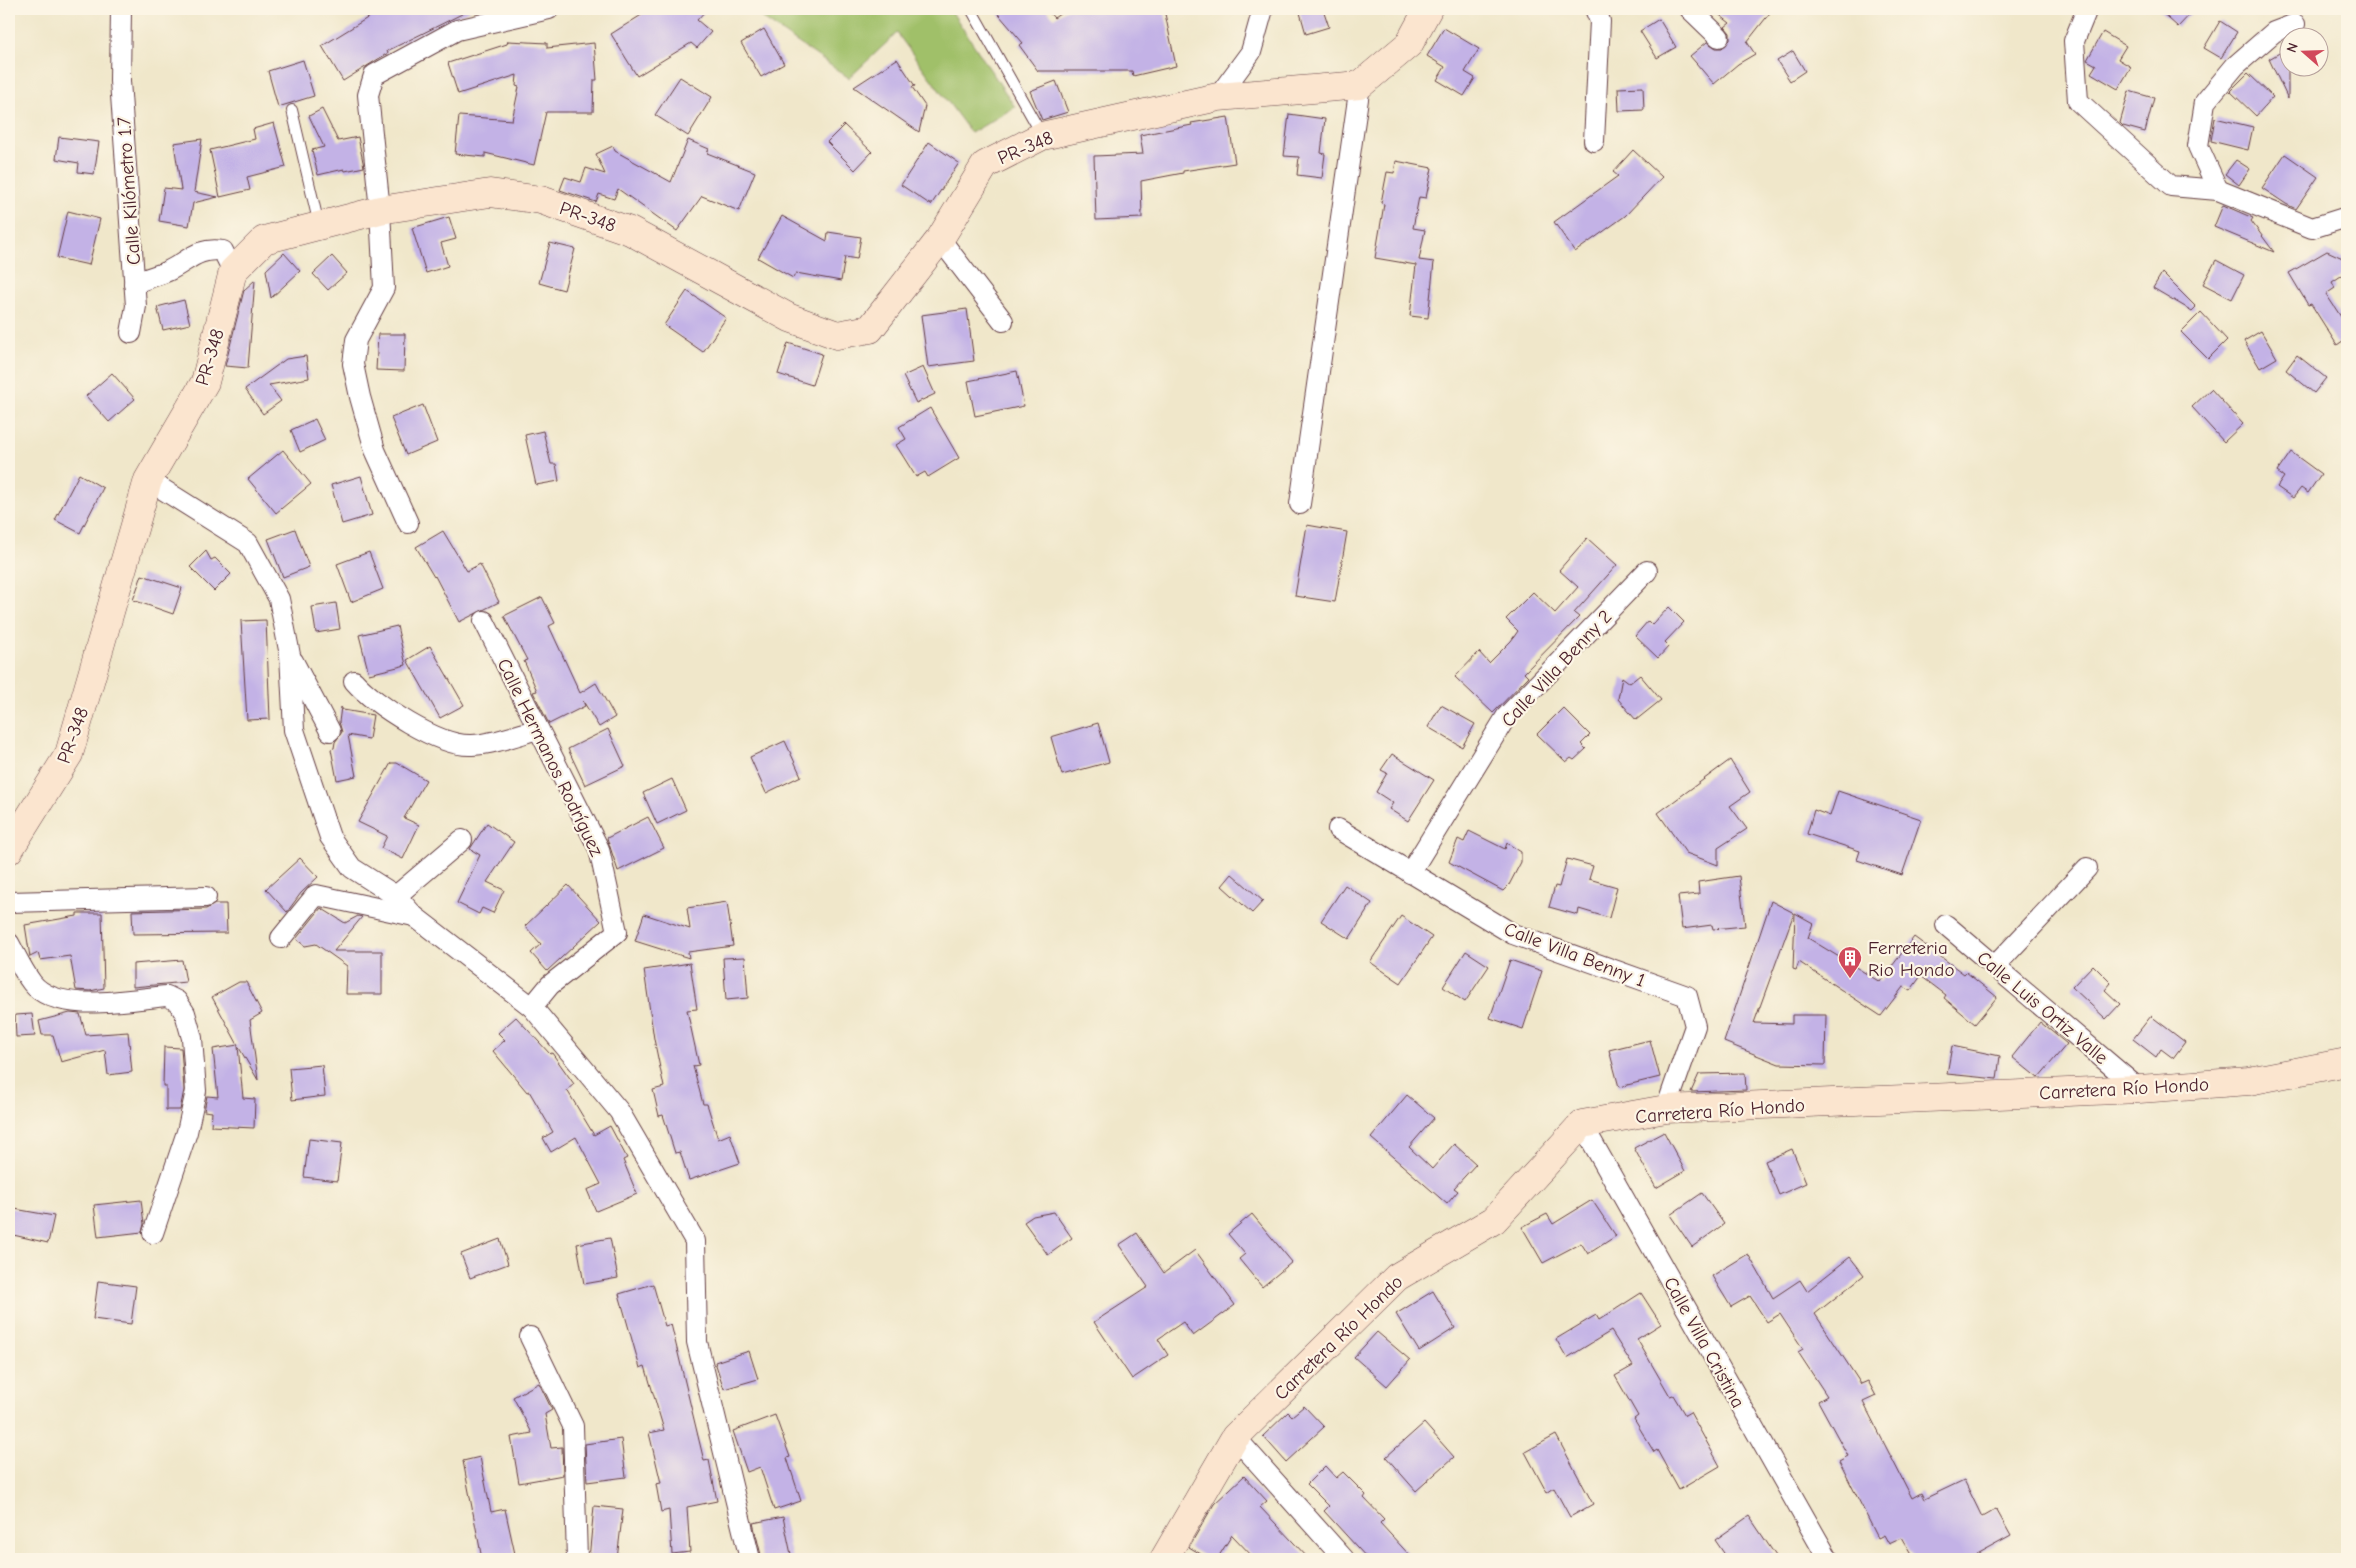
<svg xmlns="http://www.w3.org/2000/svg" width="2356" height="1568" font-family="'Comic Neue',sans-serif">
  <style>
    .green { fill: #a0c069; stroke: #75704a }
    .building { fill: #c3b2e6 }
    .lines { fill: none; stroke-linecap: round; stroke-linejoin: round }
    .lane-casing { stroke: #633d43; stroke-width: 12 }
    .street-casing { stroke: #633d43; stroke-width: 22 }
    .secondary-casing { stroke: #633d43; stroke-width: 29 }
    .lane { stroke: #fff; stroke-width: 10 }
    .street { stroke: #fff; stroke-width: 20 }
    .secondary { stroke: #fbe5cf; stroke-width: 28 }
    .labels { text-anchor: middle; stroke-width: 4.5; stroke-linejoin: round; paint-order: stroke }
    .street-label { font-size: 19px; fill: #4a1f2b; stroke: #fcf5e5 }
    .poi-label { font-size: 19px; fill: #4a1f2b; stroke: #fcf5e5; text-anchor: start }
  </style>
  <rect width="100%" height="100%" fill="#fcf5e5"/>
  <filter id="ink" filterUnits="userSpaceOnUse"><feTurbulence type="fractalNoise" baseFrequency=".02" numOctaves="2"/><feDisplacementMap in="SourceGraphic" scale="10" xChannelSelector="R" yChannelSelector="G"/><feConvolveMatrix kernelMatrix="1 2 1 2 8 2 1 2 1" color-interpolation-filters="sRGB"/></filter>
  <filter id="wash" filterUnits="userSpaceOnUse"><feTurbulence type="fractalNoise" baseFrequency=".0096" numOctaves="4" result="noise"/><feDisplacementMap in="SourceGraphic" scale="20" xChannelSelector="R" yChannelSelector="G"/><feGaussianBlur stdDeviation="1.12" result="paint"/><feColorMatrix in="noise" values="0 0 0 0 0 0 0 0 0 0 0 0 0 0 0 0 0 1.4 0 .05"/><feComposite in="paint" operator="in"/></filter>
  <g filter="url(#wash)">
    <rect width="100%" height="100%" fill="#f0e7ca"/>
    <polygon class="green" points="749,9 950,9 1015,107 971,133 897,33 849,78"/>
    <g id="blocks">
      <g class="building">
        <polygon points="382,9 472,9 387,51 388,53 343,81 322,46"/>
        <polygon points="651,9 707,9 697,20 711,32 697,48 691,43 637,76 611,34"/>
        <polygon points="994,9 1046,9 1054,18 1067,9 1164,9 1176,66 1133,76 1132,71 1038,71 1019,45 1023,43"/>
        <polygon points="1299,9 1323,9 1329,27 1306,34"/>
        <polygon points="1712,9 1773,9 1747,42 1755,54 1738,64 1714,84 1690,56 1707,42 1716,48 1722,48 1730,40 1730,33 1725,27 1730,23"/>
        <polygon points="2158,9 2195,9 2178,27"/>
        <polygon points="1659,19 1676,47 1657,58 1640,31"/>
        <polygon points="2220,21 2237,32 2221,58 2204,48"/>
        <polygon points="1444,28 1479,49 1465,72 1475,78 1464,96 1437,80 1445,67 1427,56"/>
        <polygon points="764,29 784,64 761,77 741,43"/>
        <polygon points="2103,32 2126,46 2118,59 2131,67 2118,89 2091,73 2096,65 2087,60"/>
        <polygon points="508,41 547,43 547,48 594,43 597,80 594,80 593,112 546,112 534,165 485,153 485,157 455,154 459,116 512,120 519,87 516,86 517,75 458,94 448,63 507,44"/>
        <polygon points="2288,48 2288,99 2269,59"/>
        <polygon points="1793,51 1805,71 1790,81 1777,61"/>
        <polygon points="897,59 915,86 912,87 925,106 919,132 854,87"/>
        <polygon points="303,60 314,96 278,107 268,71"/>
        <polygon points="2248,73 2273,97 2256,116 2230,91"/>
        <polygon points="680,77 712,97 688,136 655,115"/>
        <polygon points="1056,81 1068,112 1042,120 1030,91"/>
        <polygon points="1643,87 1644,110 1619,111 1618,88"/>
        <polygon points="2129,91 2154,98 2145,132 2123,126 2120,123"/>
        <polygon points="322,109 338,141 358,137 364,167 345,171 344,169 318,175 312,150 324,147 309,116"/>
        <polygon points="1289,114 1325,119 1321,153 1325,154 1322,178 1297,175 1299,157 1284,156"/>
        <polygon points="1228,117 1235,163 1183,171 1183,173 1141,181 1142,218 1096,220 1094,156 1143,154 1140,135 1192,125 1191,123"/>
        <polygon points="2215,118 2253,127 2248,150 2211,141"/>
        <polygon points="274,123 286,167 247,177 250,190 220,197 210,150 255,139 253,129"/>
        <polygon points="844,125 872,152 855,170 827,142"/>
        <polygon points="59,137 99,142 94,174 78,172 79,163 56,159"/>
        <polygon points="202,139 194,192 218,197 193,203 189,226 159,221 164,188 181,190 174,143"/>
        <polygon points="688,140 709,149 707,153 755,172 739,211 702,196 677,231 618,189 614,199 599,194 596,202 560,190 565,177 581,182 586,168 605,174 596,154 613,146 615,151 671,182"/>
        <polygon points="929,142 959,163 931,205 901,185"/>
        <polygon points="1633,150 1662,177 1625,216 1575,252 1554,222 1618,176 1613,172"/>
        <polygon points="2285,154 2318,177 2296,209 2286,204 2262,188"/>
        <polygon points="2236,160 2250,169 2239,185 2225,174"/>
        <polygon points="1396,161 1432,168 1426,198 1419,197 1413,228 1425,230 1419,260 1434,262 1428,318 1410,316 1416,265 1375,258 1384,204 1381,203 1387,172 1394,173"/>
        <polygon points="2223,205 2253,218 2251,221 2274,252 2214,227"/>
        <polygon points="68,211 100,219 89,265 57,258"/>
        <polygon points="782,216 827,241 828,232 861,237 857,259 845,257 841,281 796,273 793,278 758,258"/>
        <polygon points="449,217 456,239 441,243 448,266 426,273 412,228"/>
        <polygon points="550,243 575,249 564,290 539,283"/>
        <polygon points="2327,251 2347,260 2347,272 2332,282 2335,288 2326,294 2347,326 2347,338 2337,345 2311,304 2308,305 2289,273"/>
        <polygon points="284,253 300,271 271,298 266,270"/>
        <polygon points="332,256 347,273 328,290 313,274"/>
        <polygon points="2216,260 2244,275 2232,299 2203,284"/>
        <polygon points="2162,273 2196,307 2192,311 2153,288"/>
        <polygon points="255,280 248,368 225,366 244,290"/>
        <polygon points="687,291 726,318 703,352 664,325"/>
        <polygon points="184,300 190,324 163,330 157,307"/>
        <polygon points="967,309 974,361 928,367 921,315"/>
        <polygon points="2201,312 2227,340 2208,359 2181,332"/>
        <polygon points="2261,331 2277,358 2260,368 2244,341"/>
        <polygon points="378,334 405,334 404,371 376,370"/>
        <polygon points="788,343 822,354 812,385 778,374"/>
        <polygon points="2297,355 2326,378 2314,393 2286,370"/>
        <polygon points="306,356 309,378 269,385 281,401 263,414 245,389 286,359"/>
        <polygon points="923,367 935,394 916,403 903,376"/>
        <polygon points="1017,371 1024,406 975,416 968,381"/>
        <polygon points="112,373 135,399 109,422 86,396"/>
        <polygon points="2211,389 2243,424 2224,442 2192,407"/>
        <polygon points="423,405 437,442 406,455 391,418"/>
        <polygon points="930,408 959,458 928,477 925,472 916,477 896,445 906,439 899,427"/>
        <polygon points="315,419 325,440 300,452 291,430"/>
        <polygon points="543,431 551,464 556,464 559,481 536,485 525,435"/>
        <polygon points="283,450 311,484 276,513 248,479"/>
        <polygon points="2291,452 2321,474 2308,493 2301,488 2293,498 2277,487 2284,477 2277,472"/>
        <polygon points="79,474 103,488 80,533 55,520"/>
        <polygon points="361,476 372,515 342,524 331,485"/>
        <polygon points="1307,525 1347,532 1335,602 1295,596"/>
        <polygon points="295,529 309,567 283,577 268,539"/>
        <polygon points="443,531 467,571 480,564 499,602 459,622 435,576 434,577 416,547"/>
        <polygon points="1587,538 1617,565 1574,613 1579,617 1524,673 1528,677 1493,713 1455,677 1479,652 1489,663 1511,641 1518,631 1506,619 1533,592 1555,613 1578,587 1559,570"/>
        <polygon points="206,551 211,560 215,558 231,574 214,591 190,567"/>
        <polygon points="369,552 383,589 351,602 337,564"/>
        <polygon points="142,575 182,588 173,614 133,600"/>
        <polygon points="542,597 555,623 549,626 580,693 596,683 615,717 599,727 583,701 585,706 549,724 533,692 537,691 524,661 527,660 504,616"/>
        <polygon points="336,603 340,629 316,633 312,607"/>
        <polygon points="1669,607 1684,622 1665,642 1669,646 1658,658 1635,636 1648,621 1652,625"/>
        <polygon points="266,620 270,719 247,720 241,621"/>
        <polygon points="397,626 406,665 369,674 359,635"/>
        <polygon points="430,646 464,705 440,718 407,660"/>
        <polygon points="1640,675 1661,700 1636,720 1618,699 1622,677 1630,683"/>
        <polygon points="1441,705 1475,724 1462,747 1428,727"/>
        <polygon points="341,707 343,710 373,715 369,739 348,735 356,776 337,780 331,749 334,748 335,742 342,732 339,722"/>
        <polygon points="1563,708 1590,735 1581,744 1586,749 1574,760 1571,758 1566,762 1537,734"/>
        <polygon points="1098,723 1109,762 1062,775 1051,737"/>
        <polygon points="608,729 625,766 585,785 568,749"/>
        <polygon points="785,741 801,776 766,793 750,757"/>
        <polygon points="1392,754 1434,780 1408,821 1389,809 1393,803 1376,792 1387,773 1381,770"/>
        <polygon points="1730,760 1750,792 1730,806 1747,829 1718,848 1718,865 1686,853 1658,813"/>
        <polygon points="391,763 397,763 426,780 404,818 419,825 403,859 381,848 387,836 358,822"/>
        <polygon points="672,779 686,810 657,824 643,793"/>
        <polygon points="1838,791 1921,819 1902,875 1857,860 1860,851 1807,834 1814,810 1830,816"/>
        <polygon points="648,817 664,848 618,871 607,838"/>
        <polygon points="487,823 514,842 487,882 504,890 493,913 482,908 479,914 457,903 480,855 470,849"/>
        <polygon points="1469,831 1505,849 1507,843 1521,852 1521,862 1509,885 1503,891 1449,862 1458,839 1464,842"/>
        <polygon points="300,858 318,877 301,893 287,912 266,889"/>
        <polygon points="1567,859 1593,866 1589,879 1617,887 1609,918 1579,909 1578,915 1549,907 1555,886 1559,887"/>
        <polygon points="1232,874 1263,901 1252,913 1222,886"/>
        <polygon points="1739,876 1745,926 1713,929 1712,925 1682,929 1678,896 1699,894 1698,882"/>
        <polygon points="568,885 601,921 547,971 531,953 541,944 525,926"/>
        <polygon points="1345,885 1372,903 1349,939 1321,921"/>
        <polygon points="1771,901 1794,913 1754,1023 1792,1024 1792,1015 1826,1015 1825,1065 1779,1064 1724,1042"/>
        <polygon points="727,902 733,946 688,952 689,958 635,941 644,914 690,929 687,908"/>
        <polygon points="215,904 226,904 227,933 133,934 132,911 206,909"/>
        <polygon points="321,908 345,923 358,916 362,917 334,951 382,951 382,994 346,994 347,966 316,944 305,946 296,939"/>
        <polygon points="77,913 102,913 104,988 90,991 76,990 70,956 40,960 38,953 30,957 25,925 77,916"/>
        <polygon points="1795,913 1813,923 1808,938 1880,982 1914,937 1964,974 1966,972 1997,997 1975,1024 1944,998 1946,995 1921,976 1910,991 1903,987 1881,1016 1799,962 1796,970 1793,969"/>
        <polygon points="1401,916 1432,937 1401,983 1370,962"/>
        <polygon points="1466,951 1489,966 1465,1002 1443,987"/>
        <polygon points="745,957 748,998 726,1000 723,958"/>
        <polygon points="182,960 186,982 133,987 133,964"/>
        <polygon points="1510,960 1542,971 1523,1029 1490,1018"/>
        <polygon points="690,963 697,1009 687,1010 699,1065 693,1066 703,1104 707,1104 718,1139 730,1134 740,1163 689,1180 680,1152 675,1153 663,1115 659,1116 653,1090 664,1087 654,1039 644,970"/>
        <polygon points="2093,965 2111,983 2105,990 2120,1004 2106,1019 2072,987"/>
        <polygon points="239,982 246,982 262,1013 250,1020 258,1080 238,1046 243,1098 255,1099 254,1128 211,1126 212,1112 204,1111 207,1096 218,1097 213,1049 238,1045 212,997"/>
        <polygon points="70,1013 80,1014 86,1035 128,1032 132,1072 108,1075 105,1050 61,1062 53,1035 42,1035 39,1021"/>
        <polygon points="32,1014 35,1036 16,1037 15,1015"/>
        <polygon points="2151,1016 2185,1042 2173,1058 2161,1049 2156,1057 2133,1039"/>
        <polygon points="516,1017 550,1054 552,1053 574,1084 567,1090 594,1135 610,1126 627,1158 623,1160 637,1194 596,1211 587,1190 601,1184 576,1137 551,1152 543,1138 553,1132 529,1091 527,1092 493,1051 505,1040 498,1033"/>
        <polygon points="2040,1022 2067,1044 2038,1078 2012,1057"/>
        <polygon points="1650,1040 1660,1077 1619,1087 1609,1050"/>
        <polygon points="1952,1046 2000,1056 1997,1079 1947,1074"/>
        <polygon points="164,1047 181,1048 184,1090 180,1110 166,1110 166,1086 163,1086"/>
        <polygon points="322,1065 325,1096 292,1100 289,1068"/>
        <polygon points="1745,1073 1746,1090 1691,1092 1699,1074"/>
        <polygon points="1407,1095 1434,1118 1409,1147 1432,1169 1454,1144 1476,1164 1454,1188 1458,1191 1447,1204 1371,1138"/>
        <polygon points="1664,1132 1685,1171 1656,1188 1634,1148"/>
        <polygon points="309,1139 342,1143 337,1181 304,1177"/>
        <polygon points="1792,1149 1806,1183 1779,1195 1765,1161"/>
        <polygon points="1702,1193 1724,1224 1692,1247 1670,1215"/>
        <polygon points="141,1200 144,1224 142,1232 98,1237 94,1205"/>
        <polygon points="1592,1200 1616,1236 1588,1254 1581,1243 1543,1263 1522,1227 1547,1214 1553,1224"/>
        <polygon points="9,1208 54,1216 48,1243 9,1234"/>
        <polygon points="1054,1212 1072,1238 1048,1255 1024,1222 1033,1216"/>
        <polygon points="1252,1214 1292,1262 1262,1287 1239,1259 1245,1254 1228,1234"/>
        <polygon points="1137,1233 1164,1273 1195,1250 1235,1305 1193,1336 1183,1322 1158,1339 1168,1355 1132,1379 1094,1322 1148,1287 1119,1245"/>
        <polygon points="610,1238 618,1278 584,1284 577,1244"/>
        <polygon points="500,1239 508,1264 470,1278 461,1254"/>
        <polygon points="1748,1254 1773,1298 1800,1280 1807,1291 1850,1257 1864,1275 1815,1314 1861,1384 1868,1381 1876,1396 1863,1402 1912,1498 1921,1493 1924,1499 1964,1480 1982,1517 1996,1509 2011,1536 1969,1559 1914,1559 1902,1538 1889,1544 1884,1535 1878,1538 1839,1461 1848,1456 1818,1401 1827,1396 1798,1352 1803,1349 1780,1314 1767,1322 1750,1296 1731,1307 1712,1276"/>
        <polygon points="98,1281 136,1286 131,1324 93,1319"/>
        <polygon points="653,1284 665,1326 671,1324 704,1461 709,1460 717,1501 687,1507 690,1552 672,1554 669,1510 661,1512 656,1484 661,1483 649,1433 664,1430 645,1366 640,1368 619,1294"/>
        <polygon points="1433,1291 1455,1328 1419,1351 1396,1314"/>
        <polygon points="1641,1293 1661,1324 1637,1339 1670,1396 1673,1395 1685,1415 1690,1412 1720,1466 1679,1490 1657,1450 1654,1452 1634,1419 1638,1416 1615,1376 1633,1366 1611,1331 1567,1358 1556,1339 1596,1315 1599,1320"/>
        <polygon points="1377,1332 1410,1360 1387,1386 1354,1357"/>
        <polygon points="749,1351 758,1379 724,1389 715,1362"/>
        <polygon points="539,1383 552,1410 545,1414 551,1448 562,1447 563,1475 519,1483 511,1437 532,1433 513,1397"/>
        <polygon points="1304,1406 1324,1427 1286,1462 1263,1436 1288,1412 1292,1416"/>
        <polygon points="775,1415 790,1457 787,1458 801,1501 774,1510 760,1467 747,1472 733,1431"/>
        <polygon points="1424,1423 1454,1457 1416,1491 1386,1457"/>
        <polygon points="1556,1435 1593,1504 1570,1517 1554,1488 1547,1493 1525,1452"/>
        <polygon points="621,1439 626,1477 587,1482 585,1444"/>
        <polygon points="480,1457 491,1512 505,1509 515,1554 482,1559 463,1461"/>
        <polygon points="1325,1466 1336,1478 1343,1472 1366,1495 1364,1498 1384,1519 1380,1523 1413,1559 1368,1559 1324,1511 1329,1506 1307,1484"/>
        <polygon points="1244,1476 1267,1501 1260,1507 1309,1559 1255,1559 1232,1535 1217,1559 1209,1559 1189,1547 1214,1504"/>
        <polygon points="594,1506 623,1509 617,1559 589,1559"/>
        <polygon points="1749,1516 1778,1559 1728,1559 1715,1540"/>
        <polygon points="783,1517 792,1559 762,1559 753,1523"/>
      </g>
    </g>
  </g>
  <g filter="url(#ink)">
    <use href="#blocks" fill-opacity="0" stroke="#633d43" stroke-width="1"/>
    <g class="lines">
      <g class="lane-casing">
        <g id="lane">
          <polyline points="971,9 1042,135"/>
          <polyline points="292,110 319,225"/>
        </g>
      </g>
      <g class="street-casing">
        <g id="street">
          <polyline points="121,9 120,81 136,306 131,333"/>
          <polyline points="1690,9 1719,37"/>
          <polyline points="2087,9 2074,41 2078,101 2171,186 2218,190 2312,228 2347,217"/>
          <polyline points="1218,97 1251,52 1263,9"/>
          <polyline points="1594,141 1600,21 1595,9"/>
          <polyline points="2218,190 2198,146 2205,102 2235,66 2274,32 2295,24"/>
          <polyline points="940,239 1003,321"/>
          <path d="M134,284C145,278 157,276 168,271C189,261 197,247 223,251L233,271"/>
          <polyline points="148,480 248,543 279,599 290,655 294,730 330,837 352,868 396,896 414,916 532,1007 619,1111 695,1241 697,1342 750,1559"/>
          <polyline points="1300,504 1360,85"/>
          <polyline points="408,523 375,450 360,397 353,364 356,340 384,288 380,210 368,95 374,75 457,30 549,9"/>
          <polyline points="484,621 599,849 617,932 550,985 532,1007"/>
          <polyline points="293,661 330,731"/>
          <path d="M354,681C375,705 439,747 472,745C494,744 517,735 538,729"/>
          <polyline points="1338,829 1513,934 1687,996 1695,1026 1666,1109"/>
          <polyline points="1410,873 1506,717 1647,571"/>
          <polyline points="396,896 462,840"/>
          <polyline points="9,902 206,897"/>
          <polyline points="1946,925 2139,1089"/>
          <polyline points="281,938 316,895 414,916"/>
          <path d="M9,943C16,956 23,971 32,983C57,1015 131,999 167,996L177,1001L185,1013L192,1038L196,1091L187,1132L153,1233"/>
          <polyline points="1995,966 2087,868"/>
          <polyline points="1582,1124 1828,1559"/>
          <polyline points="530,1337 573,1426 577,1559"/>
          <polyline points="1235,1437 1344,1559"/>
        </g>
      </g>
      <g class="secondary-casing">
        <g id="secondary">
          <polyline points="9,850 69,754 148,480 205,382 233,271 264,240 380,210 490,193 541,200 630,231 790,318 837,335 870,329 940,239 985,165 1042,136 1218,97 1360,85 1409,44 1428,9"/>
          <polyline points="1164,1559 1235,1437 1397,1277 1494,1220 1582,1124 1666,1109 2139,1089 2249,1081 2347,1062"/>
        </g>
      </g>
      <use href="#lane" class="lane"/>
      <use href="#street" class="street"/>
      <use href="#secondary" class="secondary"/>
    </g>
  </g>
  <defs>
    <g id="building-pin" transform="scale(1.25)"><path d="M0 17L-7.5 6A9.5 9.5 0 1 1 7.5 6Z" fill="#d1495b" stroke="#fcf5e5"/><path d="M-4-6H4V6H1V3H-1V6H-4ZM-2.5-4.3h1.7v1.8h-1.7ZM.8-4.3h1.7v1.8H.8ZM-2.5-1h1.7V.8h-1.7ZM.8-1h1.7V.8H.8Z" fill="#fff"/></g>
  </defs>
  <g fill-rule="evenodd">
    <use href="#building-pin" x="1850" y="958"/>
  </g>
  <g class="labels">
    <g class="street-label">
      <text transform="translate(1025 147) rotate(-23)" y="7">PR-348</text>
      <text transform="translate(128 191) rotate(-94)" y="7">Calle Kilómetro 1.7</text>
      <text transform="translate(588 216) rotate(19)" y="7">PR-348</text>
      <text transform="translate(209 357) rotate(-73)" y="7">PR-348</text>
      <text transform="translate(1556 668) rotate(-47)" y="7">Calle Villa Benny 2</text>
      <text transform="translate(72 735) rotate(-70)" y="7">PR-348</text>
      <text transform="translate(551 757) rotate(64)" y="7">Calle Hermanos Rodríguez</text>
      <text transform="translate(1575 954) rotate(21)" y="7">Calle Villa Benny 1</text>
      <text transform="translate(2043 1007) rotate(40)" y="7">Calle Luis Ortiz Valle</text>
      <text transform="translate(2124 1088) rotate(-3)" y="7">Carretera Río Hondo</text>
      <text transform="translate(1720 1110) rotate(-4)" y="7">Carretera Río Hondo</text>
      <text transform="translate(1338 1337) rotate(-44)" y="7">Carretera Río Hondo</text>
      <text transform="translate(1705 1342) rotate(61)" y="7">Calle Villa Cristina</text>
    </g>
    <g class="poi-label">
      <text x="1868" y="954">Ferreteria<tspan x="1868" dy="22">Rio Hondo</tspan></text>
    </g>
  </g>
  <rect width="2356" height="1568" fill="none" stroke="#fcf5e5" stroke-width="30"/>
  <g transform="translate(2304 52) rotate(290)"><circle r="24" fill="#fcf5e5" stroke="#b59f9b"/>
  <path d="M0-4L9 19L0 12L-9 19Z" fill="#d1495b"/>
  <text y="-8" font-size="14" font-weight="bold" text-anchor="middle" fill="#4a1f2b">N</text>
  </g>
</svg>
